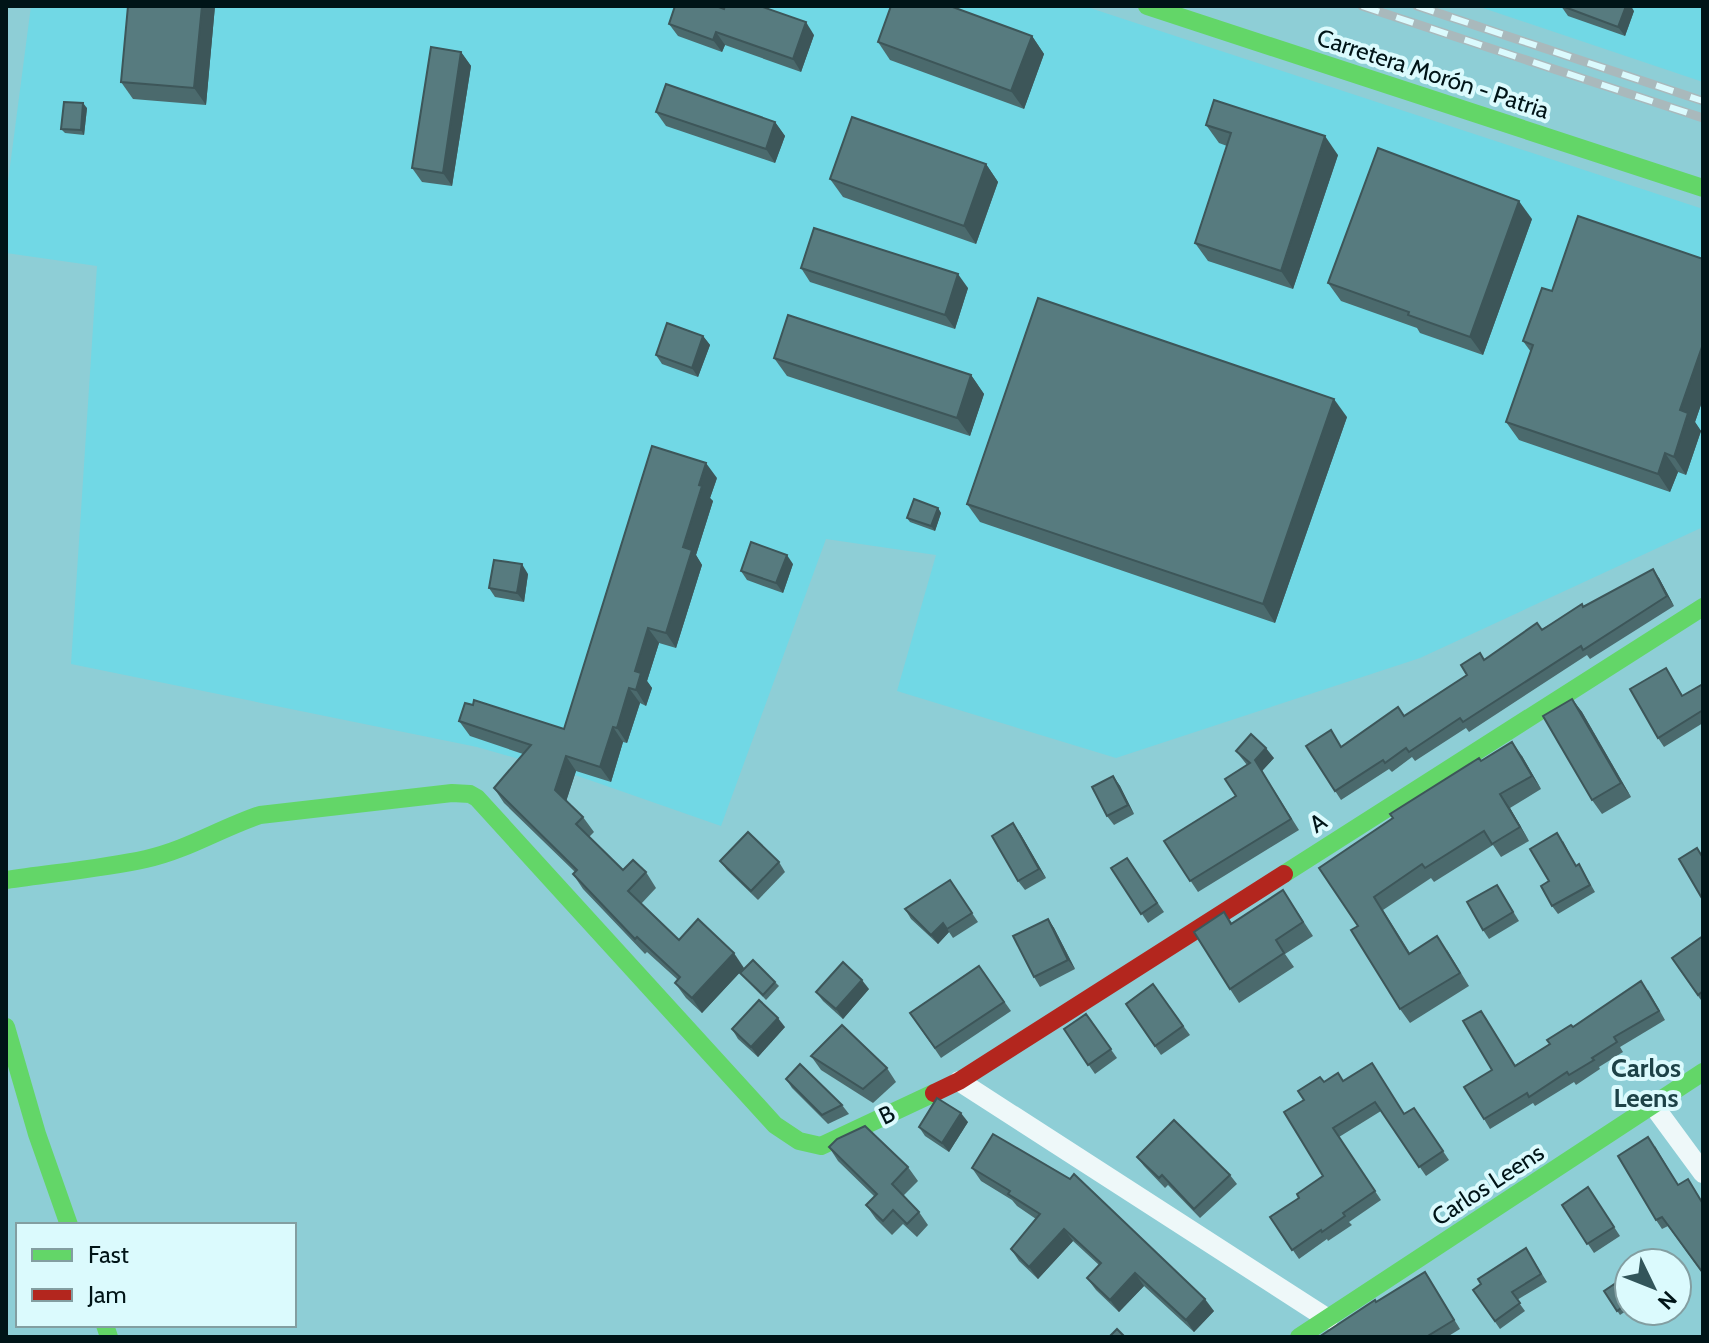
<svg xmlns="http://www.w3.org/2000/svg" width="1709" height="1343" font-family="Cabin,sans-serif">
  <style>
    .built { fill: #71d8e5 }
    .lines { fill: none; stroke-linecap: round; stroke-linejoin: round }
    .street { stroke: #eef8f9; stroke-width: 20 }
    .fast { stroke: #63d668; stroke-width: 18 }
    .jam { stroke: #b3261e; stroke-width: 18 }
    .rail-casing { stroke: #a9b9bc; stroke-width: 9 }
    .rail { stroke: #dbfafd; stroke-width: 6; stroke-dasharray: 18; stroke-linecap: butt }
    .wall { fill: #4b6a6d }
    .shaded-wall { fill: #3d5659 }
    .building { fill: #577b7f; stroke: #3d5659; stroke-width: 2 }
    .labels { text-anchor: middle; stroke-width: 8; stroke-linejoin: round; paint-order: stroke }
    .street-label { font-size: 24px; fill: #001417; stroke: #dbfafd }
    .neighbourhood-label { font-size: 26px; font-weight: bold; fill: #1d4247; stroke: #dbfafd }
  </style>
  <rect width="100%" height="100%" fill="#8eced6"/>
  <g class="built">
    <polygon points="31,6 1084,6 1703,209 1703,527 1420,658 1116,758 897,691 936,555 826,539 721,826 575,775 477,747 71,664 97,266 6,253 6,197"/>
    <polygon points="1477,6 1703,6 1703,82"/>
  </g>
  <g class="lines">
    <g class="street">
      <polyline points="959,1081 1328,1319"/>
      <polyline points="1653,1105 1703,1173"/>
    </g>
    <g class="fast">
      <polyline points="1147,6 1703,188"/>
      <polyline points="1284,874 1703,607"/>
      <path d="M6,880C52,873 100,869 146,859C187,850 221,828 260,815L452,793L470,794L477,798L775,1125L799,1141L821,1146L934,1093"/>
      <polyline points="6,1027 37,1134 69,1225"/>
      <polyline points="105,1325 109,1337"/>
      <polyline points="1299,1337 1703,1072"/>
    </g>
    <polyline class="jam" points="934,1093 959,1081 1284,874"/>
    <g class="rail-casing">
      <g id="rail">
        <polyline points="1362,6 1703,118"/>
        <polyline points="1417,6 1703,101"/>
      </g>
    </g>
    <use href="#rail" class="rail"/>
  </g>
  <g class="wall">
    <polygon points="215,6 206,105 133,99 121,82"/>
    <polygon points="1561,6 1634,11 1625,36 1568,16"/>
    <polygon points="669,24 814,35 801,72 725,45 722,52 678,36"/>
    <polygon points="1032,36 1044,54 1024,109 890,60 878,42"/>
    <polygon points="461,52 471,66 452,186 422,182 412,168"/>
    <polygon points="87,108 84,135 65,133 61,129"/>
    <polygon points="656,112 775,122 785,136 775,163 666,126"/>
    <polygon points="1206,125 1338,155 1293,289 1208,261 1195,243 1227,146 1219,143"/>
    <polygon points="986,164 998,182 976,244 843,197 830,179"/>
    <polygon points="1532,219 1483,355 1420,333 1417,328 1341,301 1328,283"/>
    <polygon points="1703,259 1703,399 1695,422 1701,431 1686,475 1678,472 1670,492 1519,440 1506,422 1531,352 1523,341 1552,291"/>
    <polygon points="801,268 968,288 955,329 810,282"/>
    <polygon points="703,336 710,345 698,377 662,364 656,355"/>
    <polygon points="774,358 971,375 984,394 970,436 787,376"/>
    <polygon points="1347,417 1275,623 980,522 967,504"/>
    <polygon points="717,478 710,498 713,501 696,555 702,565 676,648 659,643 647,681 652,688 646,706 640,703 627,743 623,742 611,782 576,771 566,801 583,817 594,832 589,837 623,870 646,872 656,888 641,904 679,940 744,968 702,1013 686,998 675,983 678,980 647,952 645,954 583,889 573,874 575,872 504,803 494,788 523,754 470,736 459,721 564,729"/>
    <polygon points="938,508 941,513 935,531 910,522 907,518"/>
    <polygon points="793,564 783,593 747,580 741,571"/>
    <polygon points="528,574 524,602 495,597 489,588"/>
    <polygon points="1659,578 1674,606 1590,659 1587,655 1469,732 1466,728 1415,761 1412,757 1392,772 1389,769 1341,800 1306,746 1342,746 1404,716 1467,675 1484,659 1583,607"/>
    <polygon points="1666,668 1683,696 1703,684 1703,723 1664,747 1658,738"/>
    <polygon points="1572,699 1582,712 1631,797 1602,814 1592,800"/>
    <polygon points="1236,751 1274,758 1262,771 1299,830 1198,892 1164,841 1236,796 1247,765"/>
    <polygon points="1522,756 1541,789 1510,808 1529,841 1501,857 1493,845 1434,882 1431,878 1383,910 1410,953 1447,950 1469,986 1410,1023 1400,1009 1358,926 1319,868 1481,761"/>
    <polygon points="1113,776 1120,786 1134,814 1114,825 1107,816"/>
    <polygon points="1020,833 1046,878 1025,890 1018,881"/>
    <polygon points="1563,841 1576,866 1579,864 1595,892 1558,914 1552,906 1549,881"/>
    <polygon points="1127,858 1164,912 1148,923 1111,868"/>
    <polygon points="720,861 779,862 785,872 758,900 727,870"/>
    <polygon points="950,880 978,922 953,938 949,932 938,944 911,919 905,909"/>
    <polygon points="1497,885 1519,921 1489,939 1483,930"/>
    <polygon points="1283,890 1313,936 1285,954 1294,967 1239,1003 1230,989 1224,912 1232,923"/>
    <polygon points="1048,919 1054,928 1075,969 1040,987 1034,977"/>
    <polygon points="1703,936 1703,1003 1678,967"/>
    <polygon points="979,966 1011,1011 941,1058 910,1013"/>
    <polygon points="740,973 775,982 779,986 766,1000"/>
    <polygon points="1153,984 1190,1035 1161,1055 1126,1004"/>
    <polygon points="869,989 843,1019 823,1001 816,992"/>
    <polygon points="1648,990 1665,1020 1620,1047 1623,1052 1599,1067 1600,1069 1576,1085 1574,1082 1535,1106 1533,1103 1490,1129 1484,1119 1492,1070 1481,1011 1515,1065 1550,1044 1573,1027"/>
    <polygon points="1086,1014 1117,1058 1095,1074 1064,1029"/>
    <polygon points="785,1027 758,1057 738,1039 732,1029"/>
    <polygon points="811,1056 887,1068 896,1082 873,1103 821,1070"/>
    <polygon points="786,1079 842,1105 849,1114 828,1124 792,1088"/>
    <polygon points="1343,1081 1404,1113 1414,1108 1449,1160 1426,1176 1381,1111 1339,1137 1381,1200 1349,1222 1352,1225 1328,1241 1327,1239 1299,1259 1270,1217 1299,1198 1323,1176 1304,1100 1324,1082"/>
    <polygon points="968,1122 949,1152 925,1136 919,1127"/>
    <polygon points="1655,1146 1678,1185 1688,1179 1703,1203 1703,1274 1668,1226 1662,1229 1656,1220"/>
    <polygon points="829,1147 908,1167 918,1181 903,1196 919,1212 928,1225 917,1237 903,1224 892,1235 876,1219 866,1205 875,1197 838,1161"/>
    <polygon points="1137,1157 1230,1175 1237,1184 1200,1218 1168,1185 1165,1188 1144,1166"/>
    <polygon points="972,1168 1214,1311 1194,1332 1144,1286 1119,1312 1096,1290 1087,1278 1099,1265 1073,1241 1038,1279 1019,1261 1011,1249 1036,1219 1017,1206 1012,1200 981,1181"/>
    <polygon points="1588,1187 1620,1236 1594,1253 1562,1205"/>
    <polygon points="1526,1248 1547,1282 1517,1300 1525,1311 1500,1329 1473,1290"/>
    <polygon points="1425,1272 1460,1329 1447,1337 1319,1337"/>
    <polygon points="1629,1290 1629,1309 1620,1315 1604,1291"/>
  </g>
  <g class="shaded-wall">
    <polygon points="202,6 215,6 206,105 194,88"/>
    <polygon points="1626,6 1631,6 1634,11 1625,36 1618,27"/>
    <polygon points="806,22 814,35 801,72 793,59"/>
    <polygon points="716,32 725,45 722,52 713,40"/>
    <polygon points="1032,36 1044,54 1024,109 1011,91"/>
    <polygon points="461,52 471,66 452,186 443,173"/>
    <polygon points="83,103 87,108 84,135 81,130"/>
    <polygon points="775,122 785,136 775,163 766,149"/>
    <polygon points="1325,136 1338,155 1293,289 1281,271"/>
    <polygon points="986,164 998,182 976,244 964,226"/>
    <polygon points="1519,201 1532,219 1483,355 1470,337"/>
    <polygon points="958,274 968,288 955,329 945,315"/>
    <polygon points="703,336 710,345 698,377 692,368"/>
    <polygon points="1703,344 1703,399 1695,422 1701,431 1686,475 1674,457 1680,410"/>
    <polygon points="971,375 984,394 970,436 957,418"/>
    <polygon points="1334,399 1347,417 1275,623 1263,604"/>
    <polygon points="1665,453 1678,472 1670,492 1658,474"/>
    <polygon points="706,463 717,478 710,498 713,501 696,555 702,565 676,648 666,633 683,547 699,485"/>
    <polygon points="938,508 941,513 935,531 931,526"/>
    <polygon points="787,555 793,564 783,593 776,583"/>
    <polygon points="522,564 528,574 524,602 517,593"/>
    <polygon points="1653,569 1659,578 1674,606 1667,596"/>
    <polygon points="648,628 659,643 647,681 652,688 646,706 636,690 635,671"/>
    <polygon points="629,688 640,703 627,743 617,728"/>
    <polygon points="1572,699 1582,712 1631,797 1621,783"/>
    <polygon points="613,727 623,742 611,782 600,767"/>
    <polygon points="1512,742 1522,756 1541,789 1532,776"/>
    <polygon points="1266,748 1274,758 1262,771 1299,830 1255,760"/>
    <polygon points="566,756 576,771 565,805 555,790"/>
    <polygon points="1113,776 1120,786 1134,814 1128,805"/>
    <polygon points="1500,794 1510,808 1529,841 1520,827"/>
    <polygon points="1013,823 1020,833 1046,878 1039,869"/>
    <polygon points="1048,919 1054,928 1075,969 1068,960"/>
    <polygon points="943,923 949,932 938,944 931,935"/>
    <polygon points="734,953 744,968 702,1013 692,998"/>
    <polygon points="862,980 869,989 843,1019 836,1009"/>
    <polygon points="778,1018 785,1027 758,1057 751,1047"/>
    <polygon points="961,1113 968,1122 949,1152 942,1143"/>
    <polygon points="1064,1229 1073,1241 1038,1279 1029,1267"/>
    <polygon points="1135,1273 1144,1286 1119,1312 1110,1300"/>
    <polygon points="1205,1299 1214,1311 1194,1332 1186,1320"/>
  </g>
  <g class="building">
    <polygon points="128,6 202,6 194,88 121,82"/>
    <polygon points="675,6 716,6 724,9 725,6 760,6 806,22 793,59 716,32 713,40 669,24"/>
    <polygon points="891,6 950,6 1032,36 1011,91 878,42"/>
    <polygon points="1562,6 1626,6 1618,27"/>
    <polygon points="431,47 461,52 443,173 412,168"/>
    <polygon points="666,84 775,122 766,149 656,112"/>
    <polygon points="1214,100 1325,136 1281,271 1195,243 1231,133 1206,125"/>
    <polygon points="64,102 83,103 81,130 61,129"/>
    <polygon points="852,117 986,164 964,226 830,179"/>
    <polygon points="1378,148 1519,201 1470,337 1408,315 1409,312 1328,283"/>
    <polygon points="1578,216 1703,259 1703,344 1680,410 1688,413 1674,457 1665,453 1658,474 1506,422 1533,345 1523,341 1542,288 1552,291"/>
    <polygon points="814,228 958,274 945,315 801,268"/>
    <polygon points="1038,298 1334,399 1263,604 967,504"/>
    <polygon points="788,315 971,375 957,418 774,358"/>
    <polygon points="667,323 703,336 692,368 656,355"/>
    <polygon points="652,446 706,463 699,485 702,486 683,547 692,550 666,633 648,628 635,671 641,673 636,690 629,688 617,728 613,727 600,767 566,756 555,790 583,817 576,824 623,870 633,860 646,872 628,891 679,940 698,919 734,953 692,998 675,983 680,977 637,937 635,939 573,874 577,870 494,788 531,745 459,721 465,703 473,705 474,700 564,729"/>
    <polygon points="914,499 938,508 931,526 907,518"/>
    <polygon points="751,542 787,555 776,583 741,571"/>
    <polygon points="494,560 522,564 517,593 489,588"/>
    <polygon points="1653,569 1667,596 1583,650 1581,646 1463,722 1460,718 1409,752 1406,748 1385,763 1383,760 1335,791 1306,746 1331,730 1341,747 1398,707 1404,716 1467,675 1461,665 1480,653 1484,660 1537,623 1542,630 1582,604 1583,607"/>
    <polygon points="1666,668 1682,696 1703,684 1703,710 1658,738 1630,689"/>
    <polygon points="1572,699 1621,783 1592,800 1543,716"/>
    <polygon points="1251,734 1266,748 1255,760 1291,819 1190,881 1164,841 1236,796 1225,779 1250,763 1236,751"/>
    <polygon points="1512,742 1532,776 1500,794 1520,827 1492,844 1484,831 1425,868 1422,864 1374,897 1409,954 1437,936 1460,973 1400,1009 1351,930 1358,926 1319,868 1393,818 1390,814 1479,758 1481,761"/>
    <polygon points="1113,776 1128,805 1107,816 1092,787"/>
    <polygon points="1013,823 1039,869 1018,881 992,836"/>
    <polygon points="748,832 779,862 751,891 720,861"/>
    <polygon points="1557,833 1576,866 1579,864 1590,885 1552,906 1541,886 1549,881 1530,849"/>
    <polygon points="1697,848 1703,858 1703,900 1679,859"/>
    <polygon points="1127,858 1157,903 1141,914 1111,868"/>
    <polygon points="950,880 972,913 947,929 943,923 931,935 905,909"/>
    <polygon points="1497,885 1513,912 1483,930 1467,902"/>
    <polygon points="1283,890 1303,922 1276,940 1284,953 1230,989 1194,932 1224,912 1231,924"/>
    <polygon points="1048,919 1068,960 1034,977 1013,936"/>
    <polygon points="1703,936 1703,991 1698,995 1672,958"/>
    <polygon points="753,960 775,982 763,995 740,973"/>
    <polygon points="843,962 862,980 836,1009 816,992"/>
    <polygon points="979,966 1004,1002 935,1048 910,1013"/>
    <polygon points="1641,981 1659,1011 1614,1037 1617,1042 1592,1058 1594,1060 1569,1075 1567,1072 1529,1097 1527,1093 1484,1119 1464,1087 1492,1070 1463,1021 1481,1011 1515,1066 1550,1044 1547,1040 1571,1025 1573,1027"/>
    <polygon points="1153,984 1183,1026 1155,1046 1126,1004"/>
    <polygon points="759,1000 778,1018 751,1047 732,1029"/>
    <polygon points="1086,1014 1111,1049 1088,1065 1064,1029"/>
    <polygon points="842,1025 887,1068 863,1089 811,1056"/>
    <polygon points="1372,1063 1404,1114 1414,1108 1443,1151 1419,1167 1375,1102 1333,1128 1375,1191 1343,1213 1345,1216 1322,1232 1321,1230 1292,1250 1270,1217 1299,1198 1297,1194 1323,1176 1284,1112 1304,1100 1298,1091 1320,1077 1324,1082 1338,1073 1343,1081"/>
    <polygon points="800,1064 842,1105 822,1115 786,1079"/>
    <polygon points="937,1098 961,1113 942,1143 919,1127"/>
    <polygon points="1174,1120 1230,1175 1194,1209 1162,1175 1159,1178 1137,1157"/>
    <polygon points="865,1126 908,1167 892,1184 919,1212 907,1224 893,1210 883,1221 866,1205 877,1194 829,1147 837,1139"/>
    <polygon points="993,1134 1070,1179 1074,1174 1205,1299 1186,1320 1135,1273 1110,1300 1087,1278 1101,1263 1064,1229 1029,1267 1011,1249 1040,1214 1008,1194 1010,1191 972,1168"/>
    <polygon points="1648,1137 1678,1185 1688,1179 1703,1204 1703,1273 1662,1217 1656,1220 1618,1156"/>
    <polygon points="1588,1187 1614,1227 1587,1244 1562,1205"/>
    <polygon points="1526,1248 1541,1274 1512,1292 1520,1303 1495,1321 1473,1290 1481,1284 1478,1279"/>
    <polygon points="1425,1272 1454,1320 1426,1337 1319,1337 1375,1300 1376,1302"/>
    <polygon points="1622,1279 1629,1290 1629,1302 1617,1311 1604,1291"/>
    <polygon points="1117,1329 1125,1337 1109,1337"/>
  </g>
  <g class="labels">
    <g class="street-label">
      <text transform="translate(1433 74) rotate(18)" y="8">Carretera Morón - Patria</text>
      <text transform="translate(1318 823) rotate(-33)" y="8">A</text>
      <text transform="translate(887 1115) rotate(-26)" y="8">B</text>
      <text transform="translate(1488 1185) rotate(-33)" y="8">Carlos Leens</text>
    </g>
    <g class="neighbourhood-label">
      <text x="1646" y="1077">Carlos<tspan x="1646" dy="30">Leens</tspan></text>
    </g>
  </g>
  <rect width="1709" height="1343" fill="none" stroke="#001417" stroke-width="16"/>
  <rect x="16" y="1223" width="280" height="104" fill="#dbfafd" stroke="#839ea1" stroke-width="2"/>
  <rect x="32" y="1249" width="40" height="12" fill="#63d668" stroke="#839ea1" stroke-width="2"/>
  <text x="88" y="1263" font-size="24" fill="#001417">Fast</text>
  <rect x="32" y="1289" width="40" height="12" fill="#b3261e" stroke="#839ea1" stroke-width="2"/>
  <text x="88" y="1303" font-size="24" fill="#001417">Jam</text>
  <g transform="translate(1653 1287) rotate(133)"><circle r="38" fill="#dbfafd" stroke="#839ea1" stroke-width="2"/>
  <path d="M0-6L14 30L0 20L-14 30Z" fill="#32555a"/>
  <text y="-12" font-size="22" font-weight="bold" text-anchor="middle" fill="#001417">N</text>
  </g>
</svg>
